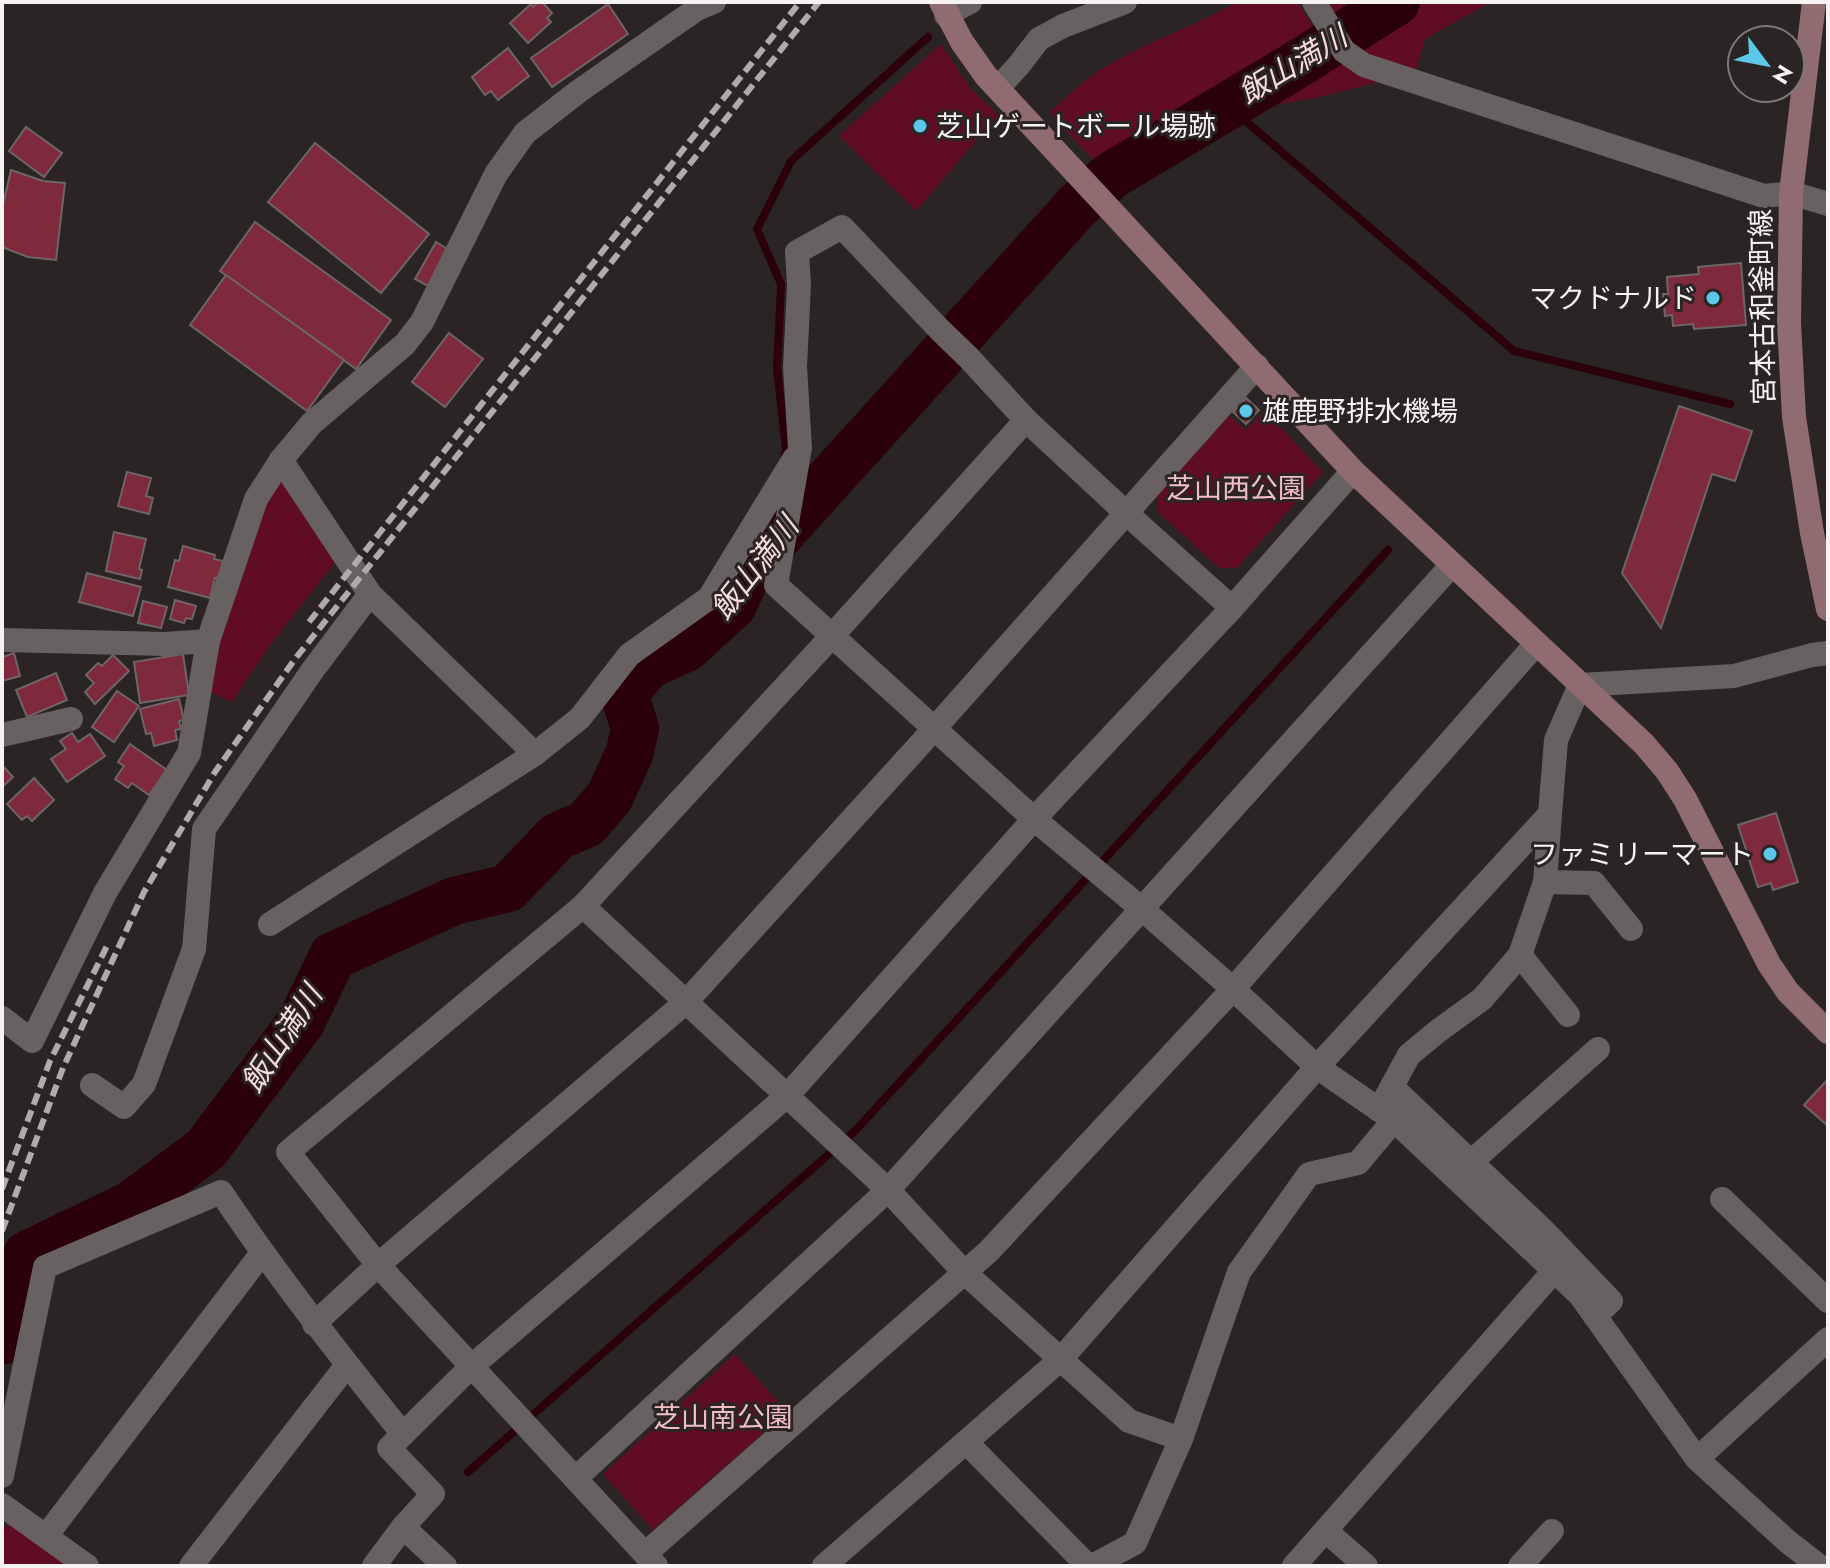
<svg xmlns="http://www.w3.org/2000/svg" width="1830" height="1568" font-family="Jost,'Noto Sans JP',sans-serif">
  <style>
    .green { fill: #610c25 }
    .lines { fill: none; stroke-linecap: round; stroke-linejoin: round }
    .stream { stroke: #2a010b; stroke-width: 8 }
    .river { stroke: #2a010b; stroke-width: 48 }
    .building { fill: #7e293c; stroke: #6d6566; stroke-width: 2 }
    .street { stroke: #686161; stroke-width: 24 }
    .secondary { stroke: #906c71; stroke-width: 24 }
    .rail { stroke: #b0abab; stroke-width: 6; stroke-dasharray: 12 6; stroke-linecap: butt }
    .poi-dot { fill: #5cc7e8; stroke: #2b2425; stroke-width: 3 }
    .labels { text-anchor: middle; stroke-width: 6; stroke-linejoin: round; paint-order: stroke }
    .poi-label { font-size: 28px; fill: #f7f3f3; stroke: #2b2425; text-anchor: start }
    .street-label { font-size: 28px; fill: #f7f3f3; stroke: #2b2425 }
    .park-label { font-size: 28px; fill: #f0bdc3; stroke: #2b2425 }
    .water-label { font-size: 30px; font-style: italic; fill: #f7dcdf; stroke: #2b2425 }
  </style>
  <rect width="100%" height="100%" fill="#2b2425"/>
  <g class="green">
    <path d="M1237,2H1297L1317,32L1097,164L1049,112C1067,97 1084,80 1103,68C1145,42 1194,27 1237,2Z"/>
    <polygon points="1325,2 1368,2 1337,21"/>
    <polygon points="1423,2 1491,2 1425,39 1415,72 1371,61 1352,47"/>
    <polygon points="941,44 970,88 998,115 916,211 839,136"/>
    <polygon points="1335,59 1379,82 1315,98 1254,108"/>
    <polygon points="1265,411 1323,472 1237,568 1219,568 1158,512 1158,495 1229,416 1246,430"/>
    <polygon points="276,480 287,481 337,560 271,644 232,702 210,692 218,640 263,501"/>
    <polygon points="735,1354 787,1412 653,1530 603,1474"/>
    <polygon points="14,1523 73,1566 2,1566 2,1528"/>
  </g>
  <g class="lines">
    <g class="stream">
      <polyline points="1228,106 1514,351 1730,404"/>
      <polyline points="784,462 786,449 777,368 781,284 757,229 791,161 928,37"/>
      <polyline points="770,546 777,503"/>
      <polyline points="468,1472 854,1132 1388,550"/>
    </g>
    <polyline class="river" points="2,1341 27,1255 131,1205 206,1149 301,1022 333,956 454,901 508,888 558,836 586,824 609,798 630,752 635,728 624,694 648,665 686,648 733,605 746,576 780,534 1079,204 1112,175 1293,67 1396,2"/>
  </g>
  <g class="building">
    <polygon points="538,2 542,2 552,13 547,18 551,22 528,43 510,23 531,4 533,7"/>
    <polygon points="608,4 628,34 552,87 531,58"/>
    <polygon points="508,48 529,76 498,100 491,91 485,95 472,77"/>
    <polygon points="26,127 62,153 44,177 9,151"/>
    <polygon points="315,143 429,234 381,293 268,202"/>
    <polygon points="11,170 43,181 65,183 56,260 28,257 2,247 2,209"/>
    <polygon points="255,222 391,320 356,369 220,271"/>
    <polygon points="436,242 451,251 430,287 415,279"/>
    <polygon points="1741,263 1746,325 1694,329 1693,324 1673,326 1672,315 1665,316 1663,294 1668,294 1667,277 1699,274 1698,267"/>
    <polygon points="226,275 344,360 307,411 190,325"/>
    <polygon points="449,333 483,359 445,407 412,382"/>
    <polygon points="1246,398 1259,410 1246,424 1233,412"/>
    <polygon points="1679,406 1752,431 1735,481 1712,474 1661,628 1622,573"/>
    <polygon points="127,472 151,478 146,496 153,498 149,514 118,506"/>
    <polygon points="114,532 146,539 139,569 142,570 140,579 106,571"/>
    <polygon points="183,546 215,555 214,559 223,561 219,578 215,578 210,598 168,587 175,560 179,561"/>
    <polygon points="87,573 141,587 133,616 79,602"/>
    <polygon points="175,600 196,606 192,619 186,618 184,623 170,619"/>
    <polygon points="143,601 167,607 161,628 138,623"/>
    <polygon points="14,653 20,676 2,681 2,657"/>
    <polygon points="183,654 189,695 140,703 134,662"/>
    <polygon points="113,655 129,671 95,704 85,692 94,683 86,675 98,663 102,666"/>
    <polygon points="56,673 67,700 27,717 16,690"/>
    <polygon points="117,691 139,706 114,742 92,727"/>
    <polygon points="179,699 184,720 179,721 181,729 175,730 177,740 154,746 151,733 146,734 140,709"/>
    <polygon points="72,733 78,742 90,734 105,756 67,782 51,759 66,749 60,741"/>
    <polygon points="130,744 167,770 149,795 132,783 128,788 115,779 124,766 118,762"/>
    <polygon points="2,765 13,777 2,787"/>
    <polygon points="34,778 54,800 32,821 27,816 22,820 7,804"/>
    <polygon points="1776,813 1798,882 1773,890 1771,883 1758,887 1738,825"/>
    <polygon points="1828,1079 1828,1126 1804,1105"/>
  </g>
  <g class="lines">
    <g class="street">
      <polyline points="1314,2 1344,51 1364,65 1764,196 1791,193 1828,204"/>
      <polyline points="946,15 970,2"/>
      <polyline points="998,88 1019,65 1039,39 1063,26 1125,2"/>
      <polyline points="281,460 370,594 535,754"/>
      <polyline points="1232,608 1125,512 1026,420 968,357 940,330 842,227 797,252 799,285 795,367 800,448 776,585 1034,819 1142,909 1233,989 1317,1067 1394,1120 1580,1295 1697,1459 1787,1541 1819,1566"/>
      <polyline points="2,640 165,644 208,641"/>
      <polyline points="2,735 71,719"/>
      <polyline points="1545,882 1594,883 1631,929"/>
      <polyline points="583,906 888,1190 964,1272 1129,1421 1181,1439"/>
      <polyline points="270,924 535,754 580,718 629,655 709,598 794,459"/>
      <polyline points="1520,955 1568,1015"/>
      <polyline points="2,1018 32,1041 105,893 189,753 208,641 256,499 281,460 312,423 405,344 422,322 496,174 525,133 579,91 697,9 714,2"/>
      <polyline points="92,1085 124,1107 144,1084 194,949 204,829 312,671 370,594"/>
      <polyline points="1392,1087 1544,1231 1611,1301 1595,1316"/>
      <polyline points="1379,1110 1409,1055 1438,1031 1482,999 1520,955 1545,882 1550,814"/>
      <polyline points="1472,1161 1598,1049"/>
      <polyline points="1722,1199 1828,1301"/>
      <polyline points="314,1324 378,1265 686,1002 934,729 1257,366"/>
      <polyline points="966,1442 1088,1566"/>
      <polyline points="1697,1459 1828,1339"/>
      <path d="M2,1476L45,1267L221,1192C277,1276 339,1355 403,1434"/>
      <polyline points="576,1478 888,1190 1452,565"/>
      <polyline points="2,1505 87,1566"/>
      <polyline points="403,1527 445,1566"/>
      <polyline points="1326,1531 1366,1566"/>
      <polyline points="46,1536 262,1253"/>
      <polyline points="645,1554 989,1251 1233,989 1536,644"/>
      <polyline points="191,1566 347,1365"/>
      <polyline points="374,1566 403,1527 433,1494 389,1448 472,1366 787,1096 1034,819 1232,608 1353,471"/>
      <polyline points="656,1566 378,1265 288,1152 583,906 832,636 1026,420"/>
      <polyline points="824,1566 1061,1359 1317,1067 1550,814 1556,740 1580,685 1734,676 1812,655 1828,653"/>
      <polyline points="1092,1566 1135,1543 1181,1439 1239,1272 1309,1174 1358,1163 1394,1120"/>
      <polyline points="1294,1566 1554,1271"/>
      <polyline points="1520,1566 1552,1531"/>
    </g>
    <g class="secondary">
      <polyline points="941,2 962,42 986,76 1353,471 1644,744 1667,771 1685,799 1769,964 1788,992 1828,1032"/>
      <polyline points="1814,2 1791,193 1789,323 1794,417 1812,533 1828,609"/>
    </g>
    <g class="rail">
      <polyline points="309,622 800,2"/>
      <polyline points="2,1189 50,1061 108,944"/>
      <polyline points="2,1231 63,1068 144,892 215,772 295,659 819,2"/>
    </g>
  </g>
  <g class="poi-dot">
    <circle cx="920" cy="126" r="8"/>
    <circle cx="1713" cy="298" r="8"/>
    <circle cx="1246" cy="411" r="8"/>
    <circle cx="1770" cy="854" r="8"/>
  </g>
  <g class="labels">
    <g class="poi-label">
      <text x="936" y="136">芝山ゲートボール場跡</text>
      <text x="1697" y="308" text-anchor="end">マクドナルド</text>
      <text x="1262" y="421">雄鹿野排水機場</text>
      <text x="1754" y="864" text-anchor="end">ファミリーマート</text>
    </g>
    <g class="street-label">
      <text transform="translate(1762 307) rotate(-91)" y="10">宮本古和釜町線</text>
    </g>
    <g class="park-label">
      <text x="1236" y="498">芝山西公園</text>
      <text x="723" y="1427">芝山南公園</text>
    </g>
    <g class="water-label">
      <text transform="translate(1293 65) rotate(-31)" y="10">飯山満川</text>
      <text transform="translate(755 568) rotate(-52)" y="10">飯山満川</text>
      <text transform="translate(282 1039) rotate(-57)" y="10">飯山満川</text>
    </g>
  </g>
  <rect width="1830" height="1568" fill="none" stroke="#f7f3f3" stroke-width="8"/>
  <g transform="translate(1766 64) rotate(122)"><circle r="38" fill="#2b2425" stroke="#7d7777" stroke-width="2"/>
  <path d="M0-6L14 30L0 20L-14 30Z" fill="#5cc7e8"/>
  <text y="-12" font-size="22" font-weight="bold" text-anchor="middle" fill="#f7f3f3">N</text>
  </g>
</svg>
